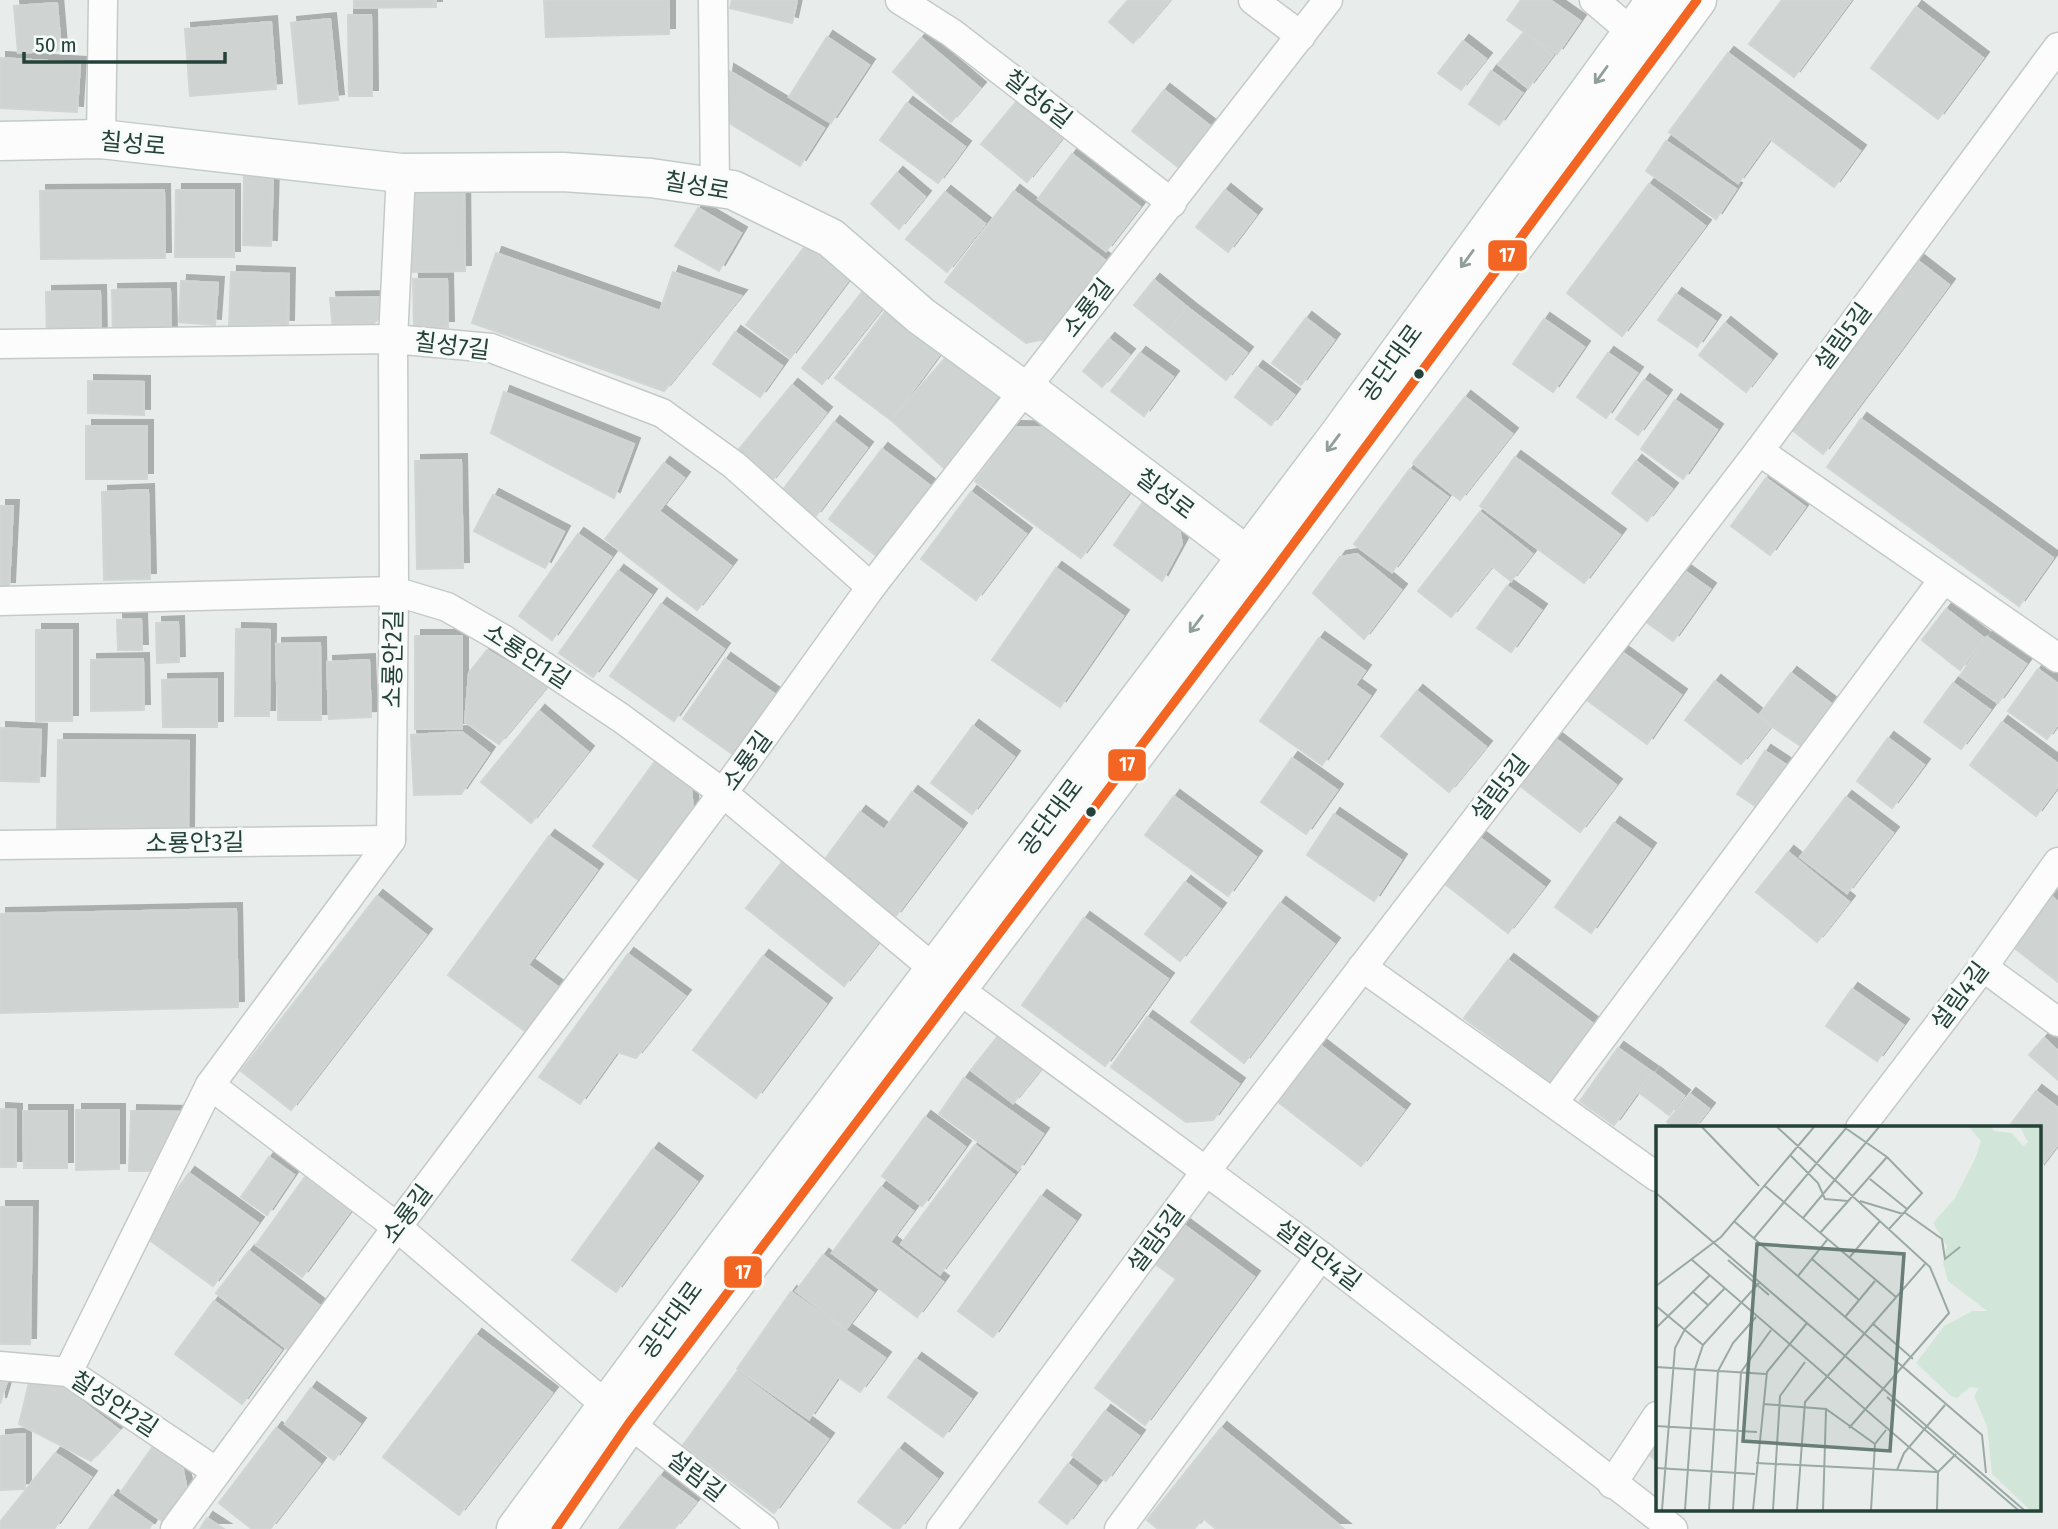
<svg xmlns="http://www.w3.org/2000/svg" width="2058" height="1529" font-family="'Fira Sans Condensed','Noto Sans KR',sans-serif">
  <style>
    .building { fill: #cfd4d2; stroke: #d1d6d4; stroke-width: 2; filter: url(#shadow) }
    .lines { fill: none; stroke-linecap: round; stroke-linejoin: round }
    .street-casing { stroke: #c5cac8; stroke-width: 31 }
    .secondary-casing { stroke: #c3cbc8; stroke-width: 41 }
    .street { stroke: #fcfcfc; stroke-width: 28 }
    .secondary { stroke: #fcfcfc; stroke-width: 38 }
    .bus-1-casing { stroke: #f7fbf9; stroke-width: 14 }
    .bus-1 { stroke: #f26522; stroke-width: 9 }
    .oneway { stroke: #909f9b }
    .bus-dot { fill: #24423a; stroke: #f7fbf9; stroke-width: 2.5 }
    .labels { text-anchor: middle; stroke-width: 6; stroke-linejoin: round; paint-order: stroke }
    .street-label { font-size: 24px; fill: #24423a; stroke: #f7fbf9 }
    .inset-road { fill: none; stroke: #9aa9a4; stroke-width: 2 }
    .view { fill: #697e78; fill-opacity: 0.15; stroke: #697e78; stroke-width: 3.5 }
    .inset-edge { fill: none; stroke: #24423a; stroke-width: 3.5 }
    .line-badge { stroke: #f7fbf9; stroke-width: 2.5 }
    .badge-label { font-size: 19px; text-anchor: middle; font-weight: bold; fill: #fff }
  </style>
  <defs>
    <filter id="shadow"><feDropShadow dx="6" dy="-6" stdDeviation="0" flood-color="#0004"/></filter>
  </defs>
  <rect width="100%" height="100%" fill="#e8edeb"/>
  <g class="building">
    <polygon points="354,0 436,0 436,7 354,8"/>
    <polygon points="544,0 669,0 669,34 546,37"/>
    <polygon points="732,0 797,0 792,23 730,8"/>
    <polygon points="1128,0 1170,0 1133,43 1109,22"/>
    <polygon points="1521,0 1550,0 1580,21 1557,54 1507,20"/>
    <polygon points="1782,0 1851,0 1794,77 1749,44"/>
    <polygon points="57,3 61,50 18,53 14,6"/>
    <polygon points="1916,7 1983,58 1938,119 1871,68"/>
    <polygon points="348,15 371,15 372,96 349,96"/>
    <polygon points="330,19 338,100 299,104 291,23"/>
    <polygon points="271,22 276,89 190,96 185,29"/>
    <polygon points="1524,32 1553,55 1528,88 1498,64"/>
    <polygon points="827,37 869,65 831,123 789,97"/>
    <polygon points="921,38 980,88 951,122 893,72"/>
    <polygon points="1463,41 1486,59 1461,90 1438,73"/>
    <polygon points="1728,53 1860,151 1834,187 1770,139 1738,183 1669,132"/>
    <polygon points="0,58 80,63 77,112 0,108"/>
    <polygon points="728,70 824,128 800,166 721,118"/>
    <polygon points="1491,71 1522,93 1499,125 1469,104"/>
    <polygon points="1164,90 1214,129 1182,170 1132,131"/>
    <polygon points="1021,96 1066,133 1027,182 981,144"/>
    <polygon points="907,103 965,147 938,183 880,140"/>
    <polygon points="1666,141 1736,189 1716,219 1646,171"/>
    <polygon points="1072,154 1140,207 1106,251 1038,199"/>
    <polygon points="244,172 273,173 271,246 243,245"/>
    <polygon points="897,173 925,197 899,229 871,204"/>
    <polygon points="429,182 464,182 465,271 409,272 409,197"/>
    <polygon points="1649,184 1705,226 1622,336 1567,293"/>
    <polygon points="164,190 165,258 41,259 40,191"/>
    <polygon points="176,190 234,190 234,257 175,257"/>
    <polygon points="1225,190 1256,215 1228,252 1196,227"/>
    <polygon points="1014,191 1110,264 1054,337 1026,343 945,282"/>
    <polygon points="945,192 985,224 947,272 906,239"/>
    <polygon points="698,208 741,233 719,271 675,246"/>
    <polygon points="806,245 850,278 790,358 746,325"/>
    <polygon points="496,253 660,311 673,272 741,296 664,391 472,323"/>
    <polygon points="1917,260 1949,285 1823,454 1791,429"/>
    <polygon points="231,272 289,274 288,326 229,325"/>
    <polygon points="413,279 447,279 448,327 414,327"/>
    <polygon points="1154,280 1187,307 1167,332 1134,305"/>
    <polygon points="181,281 218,283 215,325 179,322"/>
    <polygon points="867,286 887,302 822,384 802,368"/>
    <polygon points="170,289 171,337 113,339 112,290"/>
    <polygon points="100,291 101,342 47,343 46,292"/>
    <polygon points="1676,294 1715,321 1697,347 1658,320"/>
    <polygon points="383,297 382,316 361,334 333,331 330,298"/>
    <polygon points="1187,307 1247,353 1226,380 1167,332"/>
    <polygon points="887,309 942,351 891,420 835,378"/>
    <polygon points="1306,318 1334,340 1301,385 1272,363"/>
    <polygon points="1544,319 1584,347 1553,392 1513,364"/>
    <polygon points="1725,323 1771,360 1746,392 1699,355"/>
    <polygon points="735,332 782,366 760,397 713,364"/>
    <polygon points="1109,339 1129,355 1102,387 1083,371"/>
    <polygon points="1140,353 1173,377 1144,416 1111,391"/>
    <polygon points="1608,353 1637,373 1606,418 1577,397"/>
    <polygon points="946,357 998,396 944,468 891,420"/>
    <polygon points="1257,367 1294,395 1271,425 1235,397"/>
    <polygon points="1644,380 1666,396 1638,435 1616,419"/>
    <polygon points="88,381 144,382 144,415 88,413"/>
    <polygon points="792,385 826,413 770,483 735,454"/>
    <polygon points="504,392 634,444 614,498 491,433"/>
    <polygon points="1465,397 1512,434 1460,500 1413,463"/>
    <polygon points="1675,400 1717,430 1683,479 1641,449"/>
    <polygon points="1861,419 2053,558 2019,606 1827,467"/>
    <polygon points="834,422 867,448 815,517 782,491"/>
    <rect x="86" y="426" width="61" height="53"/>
    <polygon points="1015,427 1059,428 1136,483 1081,558 975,481"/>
    <polygon points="882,449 933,488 879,558 829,519"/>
    <polygon points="1515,457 1620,535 1584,583 1480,506"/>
    <polygon points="461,460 463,568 417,569 415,461"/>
    <polygon points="1636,461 1672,489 1647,521 1612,493"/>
    <polygon points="664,463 684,478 659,511 731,566 697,610 605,539"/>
    <polygon points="1410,469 1448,497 1392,572 1354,544"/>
    <polygon points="1766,478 1805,507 1770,555 1731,526"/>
    <polygon points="148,490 150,579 104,580 102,492"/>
    <polygon points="971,492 1026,534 976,600 921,559"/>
    <polygon points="1149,493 1177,518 1182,544 1162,581 1114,545"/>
    <polygon points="493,495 564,532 545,568 474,531"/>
    <polygon points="0,506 13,506 9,588 0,588"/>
    <polygon points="1480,512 1532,554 1511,581 1492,566 1451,617 1418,591"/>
    <polygon points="578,534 611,557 552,640 519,616"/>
    <polygon points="1357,554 1401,590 1364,639 1313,593 1340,557"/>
    <polygon points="1679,567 1710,589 1673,641 1642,619"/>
    <polygon points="1056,568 1123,616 1060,707 992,660"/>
    <polygon points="618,571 651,595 593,677 559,653"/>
    <polygon points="1507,586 1541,610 1511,652 1477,628"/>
    <polygon points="661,604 724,649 674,721 610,676"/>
    <polygon points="1946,609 1984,638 1960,670 1922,640"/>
    <polygon points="141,619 142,650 118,650 117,620"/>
    <polygon points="178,622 179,662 157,663 156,623"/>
    <polygon points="236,629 270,630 269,716 235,716"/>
    <rect x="36" y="630" width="36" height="91"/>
    <rect x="415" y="636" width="47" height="93"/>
    <polygon points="1987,637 2026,664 1998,703 1960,676"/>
    <polygon points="1319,638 1365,671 1355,685 1370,696 1322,765 1260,721"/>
    <polygon points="320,643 321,720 278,720 276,644"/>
    <polygon points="1615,647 1681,695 1647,744 1580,695"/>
    <polygon points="487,650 547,686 499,744 465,722 469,673"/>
    <polygon points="143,659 144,710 91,711 91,660"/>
    <polygon points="725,659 780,698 738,758 683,719"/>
    <polygon points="369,660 371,717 329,719 327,662"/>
    <polygon points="2038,669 2058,684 2058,724 2047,739 2008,711"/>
    <polygon points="1791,673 1834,706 1802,747 1771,726 1760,714"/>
    <polygon points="217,679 217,727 163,727 162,680"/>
    <polygon points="1715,681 1771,726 1741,764 1685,720"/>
    <polygon points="1953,683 1990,710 1961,749 1924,722"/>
    <polygon points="1417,691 1486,747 1449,792 1381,736"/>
    <polygon points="539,711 588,752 531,823 481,782"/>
    <polygon points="2002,722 2058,764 2058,786 2036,816 1970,765"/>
    <polygon points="973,726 1014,757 972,814 931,783"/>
    <polygon points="0,728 41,730 39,782 0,781"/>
    <polygon points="462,732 489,753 461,794 414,795 411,735"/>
    <polygon points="1547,732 1616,785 1580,832 1511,779"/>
    <polygon points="1888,738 1924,765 1892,808 1857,781"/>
    <polygon points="58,740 189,741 188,832 57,831"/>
    <polygon points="1765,751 1788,766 1760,809 1737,794"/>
    <polygon points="1292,758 1337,790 1306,834 1261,802"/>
    <polygon points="656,760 691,786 693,811 641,882 593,846"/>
    <polygon points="912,792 961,829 895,917 822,863 860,812 884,830"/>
    <polygon points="1174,796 1256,857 1228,896 1145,835"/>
    <polygon points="1846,797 1893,833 1847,893 1800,857"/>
    <polygon points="1334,814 1401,860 1374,901 1307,855"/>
    <polygon points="1614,823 1650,849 1591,933 1555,907"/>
    <polygon points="1475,834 1544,887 1508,933 1440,880"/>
    <polygon points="549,836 597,870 528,965 562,990 529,1034 448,975"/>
    <polygon points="1788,852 1849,902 1817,942 1756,892"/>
    <polygon points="782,862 880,940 844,986 746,908"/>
    <polygon points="1185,882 1220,909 1180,961 1145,934"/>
    <polygon points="377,896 426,935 291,1110 241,1071"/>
    <polygon points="2051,896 2058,902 2058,982 2012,946"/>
    <polygon points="1280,903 1334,944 1244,1063 1191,1022"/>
    <polygon points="236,909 238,1007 0,1013 0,914"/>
    <polygon points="1084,918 1168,979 1105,1066 1022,1005"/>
    <polygon points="628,954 685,996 636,1058 617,1052 580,1104 539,1077"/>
    <polygon points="763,956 826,1004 756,1098 693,1050"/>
    <polygon points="1508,960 1596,1026 1553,1084 1464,1018"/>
    <polygon points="1852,989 1903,1025 1877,1061 1826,1026"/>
    <polygon points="1147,1017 1239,1084 1213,1120 1186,1122 1111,1067"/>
    <polygon points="1002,1031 1044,1065 1013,1103 971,1070"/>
    <polygon points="2044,1038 2058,1051 2058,1080 2029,1055"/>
    <polygon points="1316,1042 1404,1110 1361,1166 1273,1098"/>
    <polygon points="1618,1048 1652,1072 1614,1125 1580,1101"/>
    <polygon points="1654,1073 1684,1096 1669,1115 1640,1093"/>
    <polygon points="964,1078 1043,1134 1018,1170 939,1114"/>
    <polygon points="2036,1091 2058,1108 2058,1144 2039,1169 2039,1128 2008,1128"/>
    <polygon points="1690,1094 1709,1109 1694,1128 1674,1128 1667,1122"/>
    <polygon points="0,1109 16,1110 16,1167 0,1167"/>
    <polygon points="76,1110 119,1110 119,1169 76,1170"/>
    <polygon points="23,1111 67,1111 67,1168 24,1168"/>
    <polygon points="131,1111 183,1112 159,1171 129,1171"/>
    <polygon points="925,1117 965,1147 922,1206 882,1176"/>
    <polygon points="975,1145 1014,1175 940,1274 901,1244"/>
    <polygon points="653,1149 697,1182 616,1292 572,1260"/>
    <polygon points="269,1157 294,1175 267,1215 241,1197"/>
    <polygon points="189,1173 258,1223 213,1286 144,1236"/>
    <polygon points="305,1177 351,1210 302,1277 256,1245"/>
    <polygon points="881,1187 913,1211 890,1242 943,1282 917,1317 832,1253"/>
    <polygon points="1041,1196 1075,1221 993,1337 958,1311"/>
    <polygon points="0,1207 32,1207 30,1344 0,1344"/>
    <polygon points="1180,1222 1254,1277 1145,1425 1095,1388 1176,1279 1151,1261"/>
    <polygon points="249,1251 324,1309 291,1352 216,1293"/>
    <polygon points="823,1255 873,1293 846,1329 796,1291"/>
    <polygon points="791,1292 885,1358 860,1392 838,1377 809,1419 737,1369"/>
    <polygon points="214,1301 281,1350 242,1404 175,1354"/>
    <polygon points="476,1335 552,1393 459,1515 383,1457"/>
    <polygon points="916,1359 971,1399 943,1437 888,1397"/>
    <polygon points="737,1372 828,1439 774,1513 683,1445"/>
    <polygon points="0,1377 8,1378 0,1404"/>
    <polygon points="30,1379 59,1384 119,1430 91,1461 19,1424"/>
    <polygon points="311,1388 360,1424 334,1460 285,1424"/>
    <polygon points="1105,1411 1139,1436 1106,1481 1072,1455"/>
    <polygon points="276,1428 320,1464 270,1529 252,1529 219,1503"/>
    <polygon points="1221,1428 1344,1529 1216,1529 1203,1518 1194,1529 1158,1529 1147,1520"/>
    <polygon points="25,1434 25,1489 0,1490 0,1436"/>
    <polygon points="1657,1442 1657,1461 1648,1454"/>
    <polygon points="154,1445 182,1465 187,1490 165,1523 121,1492"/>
    <polygon points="899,1449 937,1479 899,1529 894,1529 858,1502"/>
    <polygon points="55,1453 91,1477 54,1529 0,1529 0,1522"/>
    <polygon points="1068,1464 1096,1486 1067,1524 1039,1502"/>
    <polygon points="660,1476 696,1502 674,1529 619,1529"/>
    <polygon points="112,1496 152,1524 149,1529 89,1529"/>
    <polygon points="207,1518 224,1529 200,1529"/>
  </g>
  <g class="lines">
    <g class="street-casing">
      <g id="street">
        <polyline points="713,0 715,188"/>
        <polyline points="900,0 952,33 1172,203"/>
        <polyline points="1253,0 1301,36"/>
        <polyline points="1594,0 1647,45"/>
        <polyline points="101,139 103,0"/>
        <polyline points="0,344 393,339 491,348 662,413 734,465 871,587"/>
        <polyline points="1759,451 2058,658"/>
        <polyline points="0,601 394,591 447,607 503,639 621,718 723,793 957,988 1321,1256 1673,1529"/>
        <polyline points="0,845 391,840"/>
        <polyline points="1362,967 1657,1177"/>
        <polyline points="1983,967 2058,1022"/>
        <polyline points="210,1085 397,1227 607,1406 764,1529"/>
        <polyline points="1554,1102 1943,580"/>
        <polyline points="1860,1128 1983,967 2058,862"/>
        <polyline points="0,1366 68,1372 217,1472"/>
        <polyline points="68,1372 210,1085 391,840 394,591 393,339 401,173"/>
        <polyline points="1612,1484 1657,1416"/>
        <polyline points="175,1529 397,1227 723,793 871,587 1328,0"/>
        <polyline points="941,1529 1206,1171 1759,451 2058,47"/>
        <polyline points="1119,1529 1321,1256"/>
      </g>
    </g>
    <g class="secondary-casing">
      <g id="secondary">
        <polyline points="0,141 101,139 401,173 563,172 651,178 733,190 831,238 921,316 1020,388 1025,388 1267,571"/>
        <polyline points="516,1529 715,1260 1338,436 1656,0"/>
        <polyline points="556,1529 629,1423 1271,574 1697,0"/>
      </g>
    </g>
    <use href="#street" class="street"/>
    <use href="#secondary" class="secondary"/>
    <g class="bus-1-casing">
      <polyline id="bus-1" points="556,1529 629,1423 1271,574 1697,0"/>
    </g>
    <use href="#bus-1" class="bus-1"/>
  </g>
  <defs><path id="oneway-shaft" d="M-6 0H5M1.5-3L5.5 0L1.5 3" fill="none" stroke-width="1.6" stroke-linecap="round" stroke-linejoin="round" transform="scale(1.75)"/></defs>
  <g class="oneway">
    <use href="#oneway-shaft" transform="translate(1601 75) rotate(126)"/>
    <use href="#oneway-shaft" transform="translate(1467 259) rotate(126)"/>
    <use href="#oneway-shaft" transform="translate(1333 443) rotate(127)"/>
    <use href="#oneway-shaft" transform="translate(1196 624) rotate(127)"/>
  </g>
  <g class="bus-dot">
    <circle cx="1419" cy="374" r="6"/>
    <circle cx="1091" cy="812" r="6"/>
  </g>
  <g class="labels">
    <g class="street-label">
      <text transform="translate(1038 99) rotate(38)" y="8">칠성6길</text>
      <text transform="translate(133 144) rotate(5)" y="8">칠성로</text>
      <text transform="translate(697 186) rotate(10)" y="8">칠성로</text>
      <text transform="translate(1088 308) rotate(-52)" y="8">소룡길</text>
      <text transform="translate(1843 337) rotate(-53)" y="8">설림5길</text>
      <text transform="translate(452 346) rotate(7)" y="8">칠성7길</text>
      <text transform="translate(1391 363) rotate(-54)" y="8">공단대로</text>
      <text transform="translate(1165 494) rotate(37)" y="8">칠성로</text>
      <text transform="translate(527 656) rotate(33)" y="8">소룡안1길</text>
      <text transform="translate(393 659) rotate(-89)" y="8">소룡안2길</text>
      <text transform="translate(747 761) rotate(-54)" y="8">소룡길</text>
      <text transform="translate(1500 788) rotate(-52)" y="8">설림5길</text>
      <text transform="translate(1051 817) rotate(-53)" y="8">공단대로</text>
      <text transform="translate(195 843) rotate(-1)" y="8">소룡안3길</text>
      <text transform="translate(1960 996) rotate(-53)" y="8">설림4길</text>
      <text transform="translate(407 1214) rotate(-53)" y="8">소룡길</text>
      <text transform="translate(1156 1239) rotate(-53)" y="8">설림5길</text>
      <text transform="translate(1318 1255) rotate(37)" y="8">설림안4길</text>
      <text transform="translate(671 1320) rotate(-54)" y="8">공단대로</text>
      <text transform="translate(114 1404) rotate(33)" y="8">칠성안2길</text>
      <text transform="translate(696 1476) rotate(38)" y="8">설림길</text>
    </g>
  </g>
  <g transform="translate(1656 1126)">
    <rect width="385" height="385" fill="#e8edeb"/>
    <path d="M313,1H336L338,5L356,7L367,20L372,16L364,1H385V384H374L336,348L331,300L318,270L323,262L314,261L301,272L295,270L260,237L288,200L316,185H331L292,155L287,137L291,120L277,97L299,72L319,33L325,15Z" fill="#d1e6d8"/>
    <path class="inset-road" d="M46,1L103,60M121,1L274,141L293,187L193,302M188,1L231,31L266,67L233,103M135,30L162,57L169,73L192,75M214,53L251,83M109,60L240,171M0,67L368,384M204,75L247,88M248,86L286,113L289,133L304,121M147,92L223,1M79,96L326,309L330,347M164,107L231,31M98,112L191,1M193,132L224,95M35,133L282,346M156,133L203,174M72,134L113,169M142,150L171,114M0,160L65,111L158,1M36,165L52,179M0,180L47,219M189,191L219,155M216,197L257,233M0,202L54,149M0,241L110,248M231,271L362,384M107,278L170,283L219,318M0,300L101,306M100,337L281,346M0,342L99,348M241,344L248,327L289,279M6,384L19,222L29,203L69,162M29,384L39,243L47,219L103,157M53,384L62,245L77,217L100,191M77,384L85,246L115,204M97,384L111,246L151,197M117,384L124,270L149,236M141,384L149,276L269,138M167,384L170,284M215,384L219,318L230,304M281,384L282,346L300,328"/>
    <path class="view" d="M101,118L248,128L234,325L87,315Z"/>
    <rect width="385" height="385" class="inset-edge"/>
  </g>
  <g class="line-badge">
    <rect x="1487" y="239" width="41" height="33" rx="7" fill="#f26522"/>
    <rect x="1107" y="748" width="40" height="34" rx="7" fill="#f26522"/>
    <rect x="723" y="1255" width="40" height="34" rx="7" fill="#f26522"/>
  </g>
  <g class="badge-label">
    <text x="1507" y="262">17</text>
    <text x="1127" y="771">17</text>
    <text x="743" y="1279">17</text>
  </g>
  <path d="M24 52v10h201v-10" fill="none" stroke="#24423a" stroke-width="3.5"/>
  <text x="35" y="52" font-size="21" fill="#24423a" stroke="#f7fbf9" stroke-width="5" paint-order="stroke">50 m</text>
</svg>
